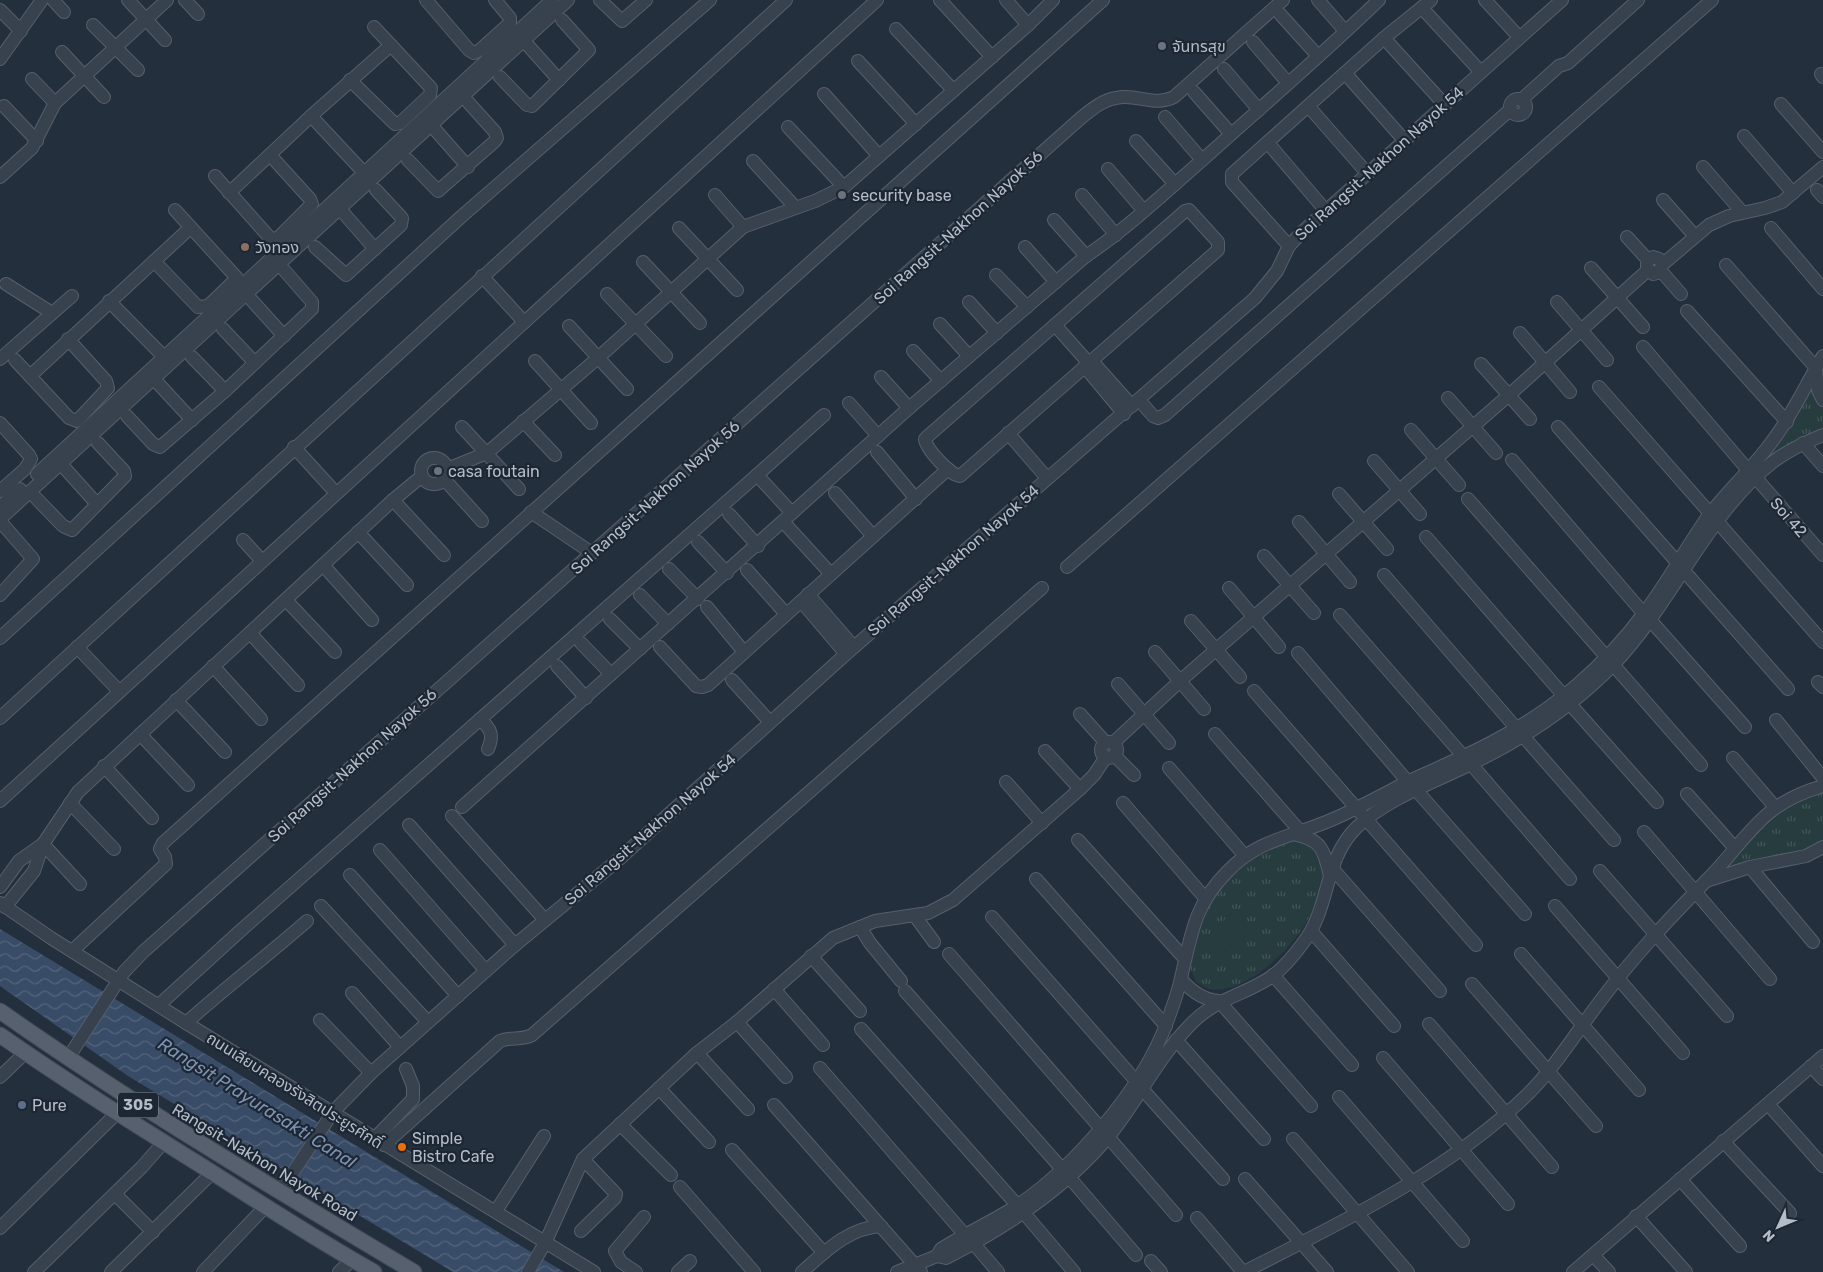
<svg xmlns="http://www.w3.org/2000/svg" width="1823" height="1272" font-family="Rubik,'Noto Sans Thai',sans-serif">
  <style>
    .grass { fill: #263c3f }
    .park { fill: url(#park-tufts); fill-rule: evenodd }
    .water { fill: url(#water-waves) }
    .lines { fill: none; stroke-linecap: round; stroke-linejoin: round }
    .minor-casing { stroke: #565f6c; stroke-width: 14 }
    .major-casing { stroke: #414a57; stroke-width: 17 }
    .minor { stroke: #38414e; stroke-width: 12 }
    .major { stroke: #56606e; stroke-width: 15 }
    .worship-dot { fill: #6b7280; stroke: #1d2633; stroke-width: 2 }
    .education-dot { fill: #8d6e63; stroke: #1d2633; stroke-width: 2 }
    .service-dot { fill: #5c6f8a; stroke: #1d2633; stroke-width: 2 }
    .food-dot { fill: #e8710a; stroke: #1d2633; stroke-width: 2 }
    .labels { text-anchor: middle; stroke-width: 4.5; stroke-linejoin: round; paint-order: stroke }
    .shield { fill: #1d2633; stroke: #878f9c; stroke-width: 1 }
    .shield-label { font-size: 15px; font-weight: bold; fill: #b4bcc9 }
    .poi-label { font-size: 16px; fill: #b4bcc9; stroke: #1d2633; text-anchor: start }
    .street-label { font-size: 16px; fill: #b4bcc9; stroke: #1d2633 }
    .water-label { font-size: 18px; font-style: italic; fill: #7c92b1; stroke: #1d2633 }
  </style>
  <defs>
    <pattern id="park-tufts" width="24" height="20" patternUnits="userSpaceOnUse" patternTransform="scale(1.25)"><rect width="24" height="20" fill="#263c3f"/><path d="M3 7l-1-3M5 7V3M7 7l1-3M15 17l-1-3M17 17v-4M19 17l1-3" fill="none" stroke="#435659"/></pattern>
    <pattern id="water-waves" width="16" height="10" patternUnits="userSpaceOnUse" patternTransform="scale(1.25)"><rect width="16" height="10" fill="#394c67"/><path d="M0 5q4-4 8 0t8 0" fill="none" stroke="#53647b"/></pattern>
  </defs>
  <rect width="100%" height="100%" fill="#242f3e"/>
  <polygon class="grass" points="1230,913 1246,926 1220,958 1203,944"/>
  <g class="park">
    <polygon points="1823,357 1823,436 1757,469"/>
    <polygon points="1823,781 1823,844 1814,849 1716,872 1733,843"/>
    <path d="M1296,839C1373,866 1265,1000 1210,989C1205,988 1200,984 1196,982C1194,977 1190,969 1190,964C1190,957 1194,948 1196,941C1208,892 1244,848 1296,839ZM1230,913L1246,926L1220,958L1204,944Z"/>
  </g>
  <polygon class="water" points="0,929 564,1272 453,1272 128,1076 0,986"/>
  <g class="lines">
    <g class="minor-casing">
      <g id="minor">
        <polyline points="53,0 64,12"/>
        <polyline points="128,0 165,40"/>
        <polyline points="185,0 198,14"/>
        <polyline points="426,0 469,50 474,53 480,50 510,23 510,18 495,0"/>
        <polyline points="600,0 622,21 646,0"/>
        <polyline points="940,0 992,57"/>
        <polyline points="1006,0 1028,25"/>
        <polyline points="1318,0 1345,31"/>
        <polyline points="1485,0 1519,37"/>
        <polyline points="1422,8 1480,71"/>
        <polyline points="0,10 21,31"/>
        <polyline points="1280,14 1318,56"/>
        <polyline points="93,25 138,70"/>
        <polyline points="896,29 953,90"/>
        <polyline points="1384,38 1444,104"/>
        <polyline points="524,41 559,80"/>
        <polyline points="1253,42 1288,83"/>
        <polyline points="62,52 104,97"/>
        <polyline points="0,59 42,0"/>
        <polyline points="858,61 916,124"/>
        <polyline points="1224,69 1259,110"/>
        <polyline points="1345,73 1404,140"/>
        <polyline points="1821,74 1823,77"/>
        <polyline points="500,77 527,105 532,106 589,50 562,20"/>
        <polyline points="32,79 55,103"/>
        <polyline points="350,80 395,124 400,123 430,95 431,88 374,27"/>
        <polyline points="1194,92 1231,134"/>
        <polyline points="824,94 879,156"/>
        <circle cx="1518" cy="107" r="8"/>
        <polyline points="1521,100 1559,66 1568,63 1638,0"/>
        <polyline points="1781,104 1823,152"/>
        <polyline points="4,106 37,141"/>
        <polyline points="1309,107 1367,173"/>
        <polyline points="311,116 368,177"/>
        <polyline points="1165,117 1202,160"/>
        <polyline points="431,125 468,167"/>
        <polyline points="788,127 844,187"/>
        <polyline points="1744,136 1793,193"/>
        <polyline points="1136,141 1175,184"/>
        <polyline points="1268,143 1326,211"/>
        <polyline points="408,160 438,191 494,142 497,138 495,132 468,102"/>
        <polyline points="753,161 795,207"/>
        <polyline points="1703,167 1742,212"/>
        <polyline points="1108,169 1144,211"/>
        <polyline points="215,176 270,238 277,239 312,204 310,199 270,155"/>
        <polyline points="0,177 32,148 55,103 167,0"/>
        <polyline points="1817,190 1823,197"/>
        <polyline points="229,193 311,116 391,45"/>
        <polyline points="715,195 743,227"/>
        <polyline points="1082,195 1116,235"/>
        <polyline points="1663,200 1694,235"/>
        <polyline points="340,209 375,249"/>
        <path d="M1189,210L1218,242V250L960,476C950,475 926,449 925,439L928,436L1185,211Z"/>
        <polyline points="1054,220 1086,256"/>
        <polyline points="679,228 737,290"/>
        <polyline points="1771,228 1823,289"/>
        <polyline points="1627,237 1648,260"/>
        <polyline points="1289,246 1232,182 1232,174 1384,38 1431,0"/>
        <polyline points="315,247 346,275 401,225 402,218 376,190"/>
        <polyline points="1025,247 1056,282"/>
        <polyline points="154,261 198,307 208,306 237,278 175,210"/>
        <polyline points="643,262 700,323"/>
        <polyline points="1663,264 1659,259 1653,257 1647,262 1647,268 1653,274 1658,273 1663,264 1709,225 1729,216 1765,208 1782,202 1823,167"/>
        <polyline points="1726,265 1816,368 1818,390 1823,400"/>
        <polyline points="1591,268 1643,327"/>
        <polyline points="1661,271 1681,294"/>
        <polyline points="996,275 1027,307"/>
        <polyline points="482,276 524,322"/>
        <polyline points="6,284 52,313"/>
        <polyline points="607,294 666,356"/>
        <polyline points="247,295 284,336"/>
        <polyline points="109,301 169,362"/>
        <polyline points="969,302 997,333"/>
        <polyline points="1557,302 1607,360"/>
        <polyline points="1687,311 1787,422"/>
        <polyline points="940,324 969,356"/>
        <polyline points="1055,325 1086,360 1092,361 1132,406"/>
        <polyline points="569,326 627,389"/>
        <polyline points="223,329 255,363"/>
        <polyline points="1520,333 1570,392"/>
        <polyline points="1643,347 1748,470"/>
        <polyline points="913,351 941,381"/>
        <polyline points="0,359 72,296"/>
        <polyline points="15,360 69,418 77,421 108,388 106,381 68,339"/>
        <polyline points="1086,360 1085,367 1124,414"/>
        <polyline points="535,361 591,423"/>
        <polyline points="1481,364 1530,419"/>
        <polyline points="30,376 190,228"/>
        <polyline points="881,377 909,408"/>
        <polyline points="148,381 154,379 192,420"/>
        <polyline points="1599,387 1823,642"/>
        <polyline points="225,391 312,309 312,302 284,270"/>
        <polyline points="1448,398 1496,453"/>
        <polyline points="1139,400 1153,416 1158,418 1165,415 1511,109"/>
        <polyline points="849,403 878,436"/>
        <polyline points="127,416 153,444 160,447 225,391 192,357"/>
        <polyline points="523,421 555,455"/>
        <polyline points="0,423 29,455 31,459 25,469 0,491"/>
        <polyline points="462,427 519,489"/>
        <polyline points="1558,427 1677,562"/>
        <polyline points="1411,430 1459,485"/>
        <polyline points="1008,433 1047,478"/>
        <polyline points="1803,443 1823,466"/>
        <polyline points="294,447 336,493"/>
        <polyline points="877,452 916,499"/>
        <circle cx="434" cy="471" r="13"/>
        <polyline points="1512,460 1644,614"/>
        <polyline points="1374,461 1420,514"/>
        <polyline points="61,464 97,504"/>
        <polyline points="447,469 487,453 599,357 743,227 815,201 844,187 1028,25 1053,0"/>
        <polyline points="37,474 552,0"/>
        <polyline points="757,475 824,415"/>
        <polyline points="1756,478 1823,555"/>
        <polyline points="444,479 482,521"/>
        <polyline points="835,493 873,536"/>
        <polyline points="1339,494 1387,549"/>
        <polyline points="35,497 63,526 72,530 125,476 124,471 98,443"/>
        <polyline points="1468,499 1701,765"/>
        <polyline points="393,500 444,555"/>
        <polyline points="0,507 20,489"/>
        <polyline points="531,512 592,553"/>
        <polyline points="729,514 758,546"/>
        <polyline points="0,519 568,0"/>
        <polyline points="0,521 33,559 0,595"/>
        <polyline points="1299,522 1350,582"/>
        <polyline points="788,527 830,573"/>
        <polyline points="358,532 407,585"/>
        <polyline points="1426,537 1564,696"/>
        <polyline points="243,540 262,561"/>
        <polyline points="698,542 727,573"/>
        <polyline points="1264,556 1314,613"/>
        <polyline points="323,565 372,620"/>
        <polyline points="1067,567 1712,0"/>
        <polyline points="669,569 698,599"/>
        <polyline points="747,570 786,614"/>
        <polyline points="1684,571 1788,689"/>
        <polyline points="1384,575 1517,729"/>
        <polyline points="1229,588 1279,647"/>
        <polyline points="808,594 854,647"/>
        <polyline points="640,595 668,624"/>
        <polyline points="286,600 335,652"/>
        <polyline points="801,601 846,654"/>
        <polyline points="707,607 744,652"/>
        <polyline points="1340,615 1464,757"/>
        <polyline points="610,619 640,649"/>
        <polyline points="1191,621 1240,677"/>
        <polyline points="1651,621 1745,727"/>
        <polyline points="250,633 298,685"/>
        <polyline points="0,638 462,216 710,0"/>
        <polyline points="581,643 611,674"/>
        <polyline points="77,647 119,691"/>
        <polyline points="660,647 696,686 702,687 708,685 948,469"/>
        <polyline points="1155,652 1204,709"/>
        <polyline points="1298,653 1408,782"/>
        <polyline points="213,666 261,719"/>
        <polyline points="557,666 586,698"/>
        <polyline points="732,680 770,722"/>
        <polyline points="1818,682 1823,687"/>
        <polyline points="1118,684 1169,743"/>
        <polyline points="1254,691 1476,945"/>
        <polyline points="176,700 225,752"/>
        <polyline points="1570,704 1657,802"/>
        <polyline points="1080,714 1105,742"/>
        <polyline points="0,718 786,0"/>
        <path d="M480,719C491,729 494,735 488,749"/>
        <polyline points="1776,720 1823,778"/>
        <polyline points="140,734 188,785"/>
        <polyline points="1215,734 1299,830"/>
        <polyline points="1524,737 1614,840"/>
        <circle cx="1109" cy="750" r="8"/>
        <polyline points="1113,743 1180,681 1509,395 1648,270"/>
        <polyline points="1045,751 1080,789"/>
        <polyline points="1114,755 1134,775"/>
        <polyline points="1733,758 1775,807"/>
        <polyline points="1471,764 1570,879"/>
        <polyline points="104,766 152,818"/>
        <polyline points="1169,768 1245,856"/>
        <polyline points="1006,782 1042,823"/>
        <polyline points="1417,791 1525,914"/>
        <polyline points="1687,794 1734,847"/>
        <polyline points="0,801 877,0"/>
        <polyline points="70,803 114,849"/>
        <polyline points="1123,803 1205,898"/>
        <polyline points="462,807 792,513"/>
        <polyline points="452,816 545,920"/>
        <polyline points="409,825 515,945"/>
        <polyline points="1644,832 1770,979"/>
        <path d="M1293,834C1321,839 1324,849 1330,876"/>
        <polyline points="1078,840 1185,959"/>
        <polyline points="43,844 80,884"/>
        <polyline points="380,850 486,971"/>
        <polyline points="1750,867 1813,942"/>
        <polyline points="1332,868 1440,991"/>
        <polyline points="1600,871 1727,1016"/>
        <polyline points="350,875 458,996"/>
        <polyline points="1036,879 1166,1026"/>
        <polyline points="1706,881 1750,867 1806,856 1823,847"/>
        <polyline points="0,887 19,861 43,844"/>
        <polyline points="0,903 51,938 186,1023 594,1272"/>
        <polyline points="321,906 428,1022"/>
        <polyline points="1555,906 1683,1053"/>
        <polyline points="5,907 34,871 43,844 78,792 393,500 422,476"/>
        <polyline points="915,916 934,942"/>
        <polyline points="992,917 1136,1081"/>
        <polyline points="860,927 870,943 901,981"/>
        <polyline points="1312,932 1394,1026"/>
        <polyline points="72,951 166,864 165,857 160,849 163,843 1103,0"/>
        <polyline points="949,954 1176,1215"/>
        <polyline points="1521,954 1639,1090"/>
        <polyline points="811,956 860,1011"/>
        <polyline points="1273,975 1352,1065"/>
        <path d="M1181,979C1191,991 1203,1000 1219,1001L1311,1106"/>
        <polyline points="1472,984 1596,1126"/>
        <polyline points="774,989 823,1045"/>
        <polyline points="905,991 1062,1169"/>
        <polyline points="352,993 400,1047"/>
        <path d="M159,1005L239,932L757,475L792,513L909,408L1086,256C1130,226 1169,189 1209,154C1266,103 1324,53 1379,0"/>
        <polyline points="320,1020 371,1073"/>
        <polyline points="737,1022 786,1077"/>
        <path d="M186,1023C225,988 267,956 307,921"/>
        <polyline points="1429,1024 1552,1167"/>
        <polyline points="861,1029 1017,1205"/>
        <polyline points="1176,1040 1264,1139"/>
        <polyline points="697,1053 748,1109"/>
        <path d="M68,1058L124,972L143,952L1082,117C1092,109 1103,100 1116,98C1136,93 1154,107 1174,97L1283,0"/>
        <polyline points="1383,1058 1508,1204"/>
        <polyline points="1811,1066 1823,1079"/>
        <polyline points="820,1068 965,1235"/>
        <polyline points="0,1077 25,1053"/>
        <polyline points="659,1088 709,1142"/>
        <polyline points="1143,1090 1223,1179"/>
        <polyline points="1339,1097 1463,1241"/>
        <polyline points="1768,1104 1823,1166"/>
        <polyline points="774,1105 921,1272"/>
        <polyline points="620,1124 671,1175"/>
        <polyline points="374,1139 413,1099 413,1086 406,1069"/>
        <polyline points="1293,1139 1408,1272"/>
        <polyline points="1723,1141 1790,1213"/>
        <path d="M384,1145L500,1041C511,1036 521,1041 532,1035L1042,588"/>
        <polyline points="732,1150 824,1253"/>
        <polyline points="1069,1177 1136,1255"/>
        <polyline points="1245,1179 1327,1272"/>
        <polyline points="1680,1179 1740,1246"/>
        <polyline points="680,1187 754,1272"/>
        <polyline points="280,1192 333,1112 371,1073 515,945 618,860 846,654 1255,298 1277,271 1289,246 1301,233 1562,0"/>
        <polyline points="115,1194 153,1232"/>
        <polyline points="496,1211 544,1136"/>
        <polyline points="1024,1213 1074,1272"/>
        <polyline points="1636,1216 1686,1272"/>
        <polyline points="1197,1218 1243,1272"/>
        <polyline points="0,1228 116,1114"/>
        <polyline points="581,1231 615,1198 616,1194 583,1159"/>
        <polyline points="974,1244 998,1272"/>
        <polyline points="1593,1255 1609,1272"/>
        <path d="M937,1256L941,1249C965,1234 991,1222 1015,1207C1073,1169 1144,1087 1167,1022C1172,1008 1178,993 1181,978C1191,936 1194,905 1227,872C1258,839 1292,837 1331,820C1357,809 1382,795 1407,782C1437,768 1467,756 1496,740C1553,710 1606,665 1644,613C1668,582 1686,547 1709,515C1729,489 1754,467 1773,440C1793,414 1806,384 1823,356"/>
        <polyline points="1151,1261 1161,1272"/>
        <polyline points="34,1272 142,1167 163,1143"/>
        <polyline points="111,1272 212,1173"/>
        <polyline points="203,1272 265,1207"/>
        <polyline points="339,1272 352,1260"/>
        <polyline points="528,1272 545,1243 583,1159 697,1053 737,1022 833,938 875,921 928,913 953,900 1080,789 1094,775 1106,757"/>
        <polyline points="636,1272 621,1262 615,1251 644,1217"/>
        <polyline points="678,1272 690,1261"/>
        <path d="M802,1272C826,1251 848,1228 881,1226"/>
        <path d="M897,1272L937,1256L946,1258C1006,1227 1065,1189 1109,1136C1139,1099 1159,1055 1194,1021C1219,997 1248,994 1274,975C1285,966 1295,954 1303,943C1331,907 1323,860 1357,827C1388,798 1433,783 1471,764C1523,739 1572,707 1613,665C1672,604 1707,513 1774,461C1789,450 1806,442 1823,435"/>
        <path d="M1244,1272C1344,1221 1446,1173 1528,1094C1556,1066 1577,1031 1601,1000C1634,956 1668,920 1706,881C1748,839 1759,804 1823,786"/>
        <polyline points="1573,1272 1823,1056"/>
      </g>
    </g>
    <g class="major-casing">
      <g id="major">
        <path d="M0,1011C134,1105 273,1188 414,1272"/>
        <path d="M0,1035C70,1084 141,1128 213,1173C266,1207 319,1241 374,1272"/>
      </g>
    </g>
    <use href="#minor" class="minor"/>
    <use href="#major" class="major"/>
  </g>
  <g class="worship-dot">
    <circle cx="1162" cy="46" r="5"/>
    <circle cx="842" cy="195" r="5"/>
    <circle cx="438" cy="471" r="5"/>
  </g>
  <circle class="education-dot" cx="245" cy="247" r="5"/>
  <circle class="service-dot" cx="22" cy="1105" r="5"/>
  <circle class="food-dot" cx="402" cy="1147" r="5"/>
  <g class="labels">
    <rect class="shield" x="118" y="1092.5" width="40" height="25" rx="4"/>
    <g class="shield-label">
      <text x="138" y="1110">305</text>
    </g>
    <g class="poi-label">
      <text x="1172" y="52">จันทรสุข</text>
      <text x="852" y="201">security base</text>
      <text x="255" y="253">วังทอง</text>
      <text x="448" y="477">casa foutain</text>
      <text x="32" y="1111">Pure</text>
      <text x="412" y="1144">Simple<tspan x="412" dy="18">Bistro Cafe</tspan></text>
    </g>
    <g class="street-label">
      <text transform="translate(1379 163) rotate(-42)" y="6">Soi Rangsit-Nakhon Nayok 54</text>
      <text transform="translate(958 227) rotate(-42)" y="6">Soi Rangsit-Nakhon Nayok 56</text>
      <text transform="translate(655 497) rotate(-42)" y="6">Soi Rangsit-Nakhon Nayok 56</text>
      <text transform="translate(1789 517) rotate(49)" y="6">Soi 42</text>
      <text transform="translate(953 560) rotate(-41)" y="6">Soi Rangsit-Nakhon Nayok 54</text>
      <text transform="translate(352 765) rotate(-42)" y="6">Soi Rangsit-Nakhon Nayok 56</text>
      <text transform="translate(650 829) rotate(-41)" y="6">Soi Rangsit-Nakhon Nayok 54</text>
      <text transform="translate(295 1090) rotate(32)" y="6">ถนนเลียบคลองรังสิตประยูรศักดิ์</text>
      <text transform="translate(265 1162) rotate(31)" y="6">Rangsit-Nakhon Nayok Road</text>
    </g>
    <g class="water-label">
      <text transform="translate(257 1103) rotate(32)" y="6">Rangsit Prayurasakti Canal</text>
    </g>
  </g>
  <g transform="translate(1778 1227) rotate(226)" stroke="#1d2633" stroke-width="4" paint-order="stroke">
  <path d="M0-4L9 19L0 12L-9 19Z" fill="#b4bcc9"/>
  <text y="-8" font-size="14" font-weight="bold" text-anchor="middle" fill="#b4bcc9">N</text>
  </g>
</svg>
